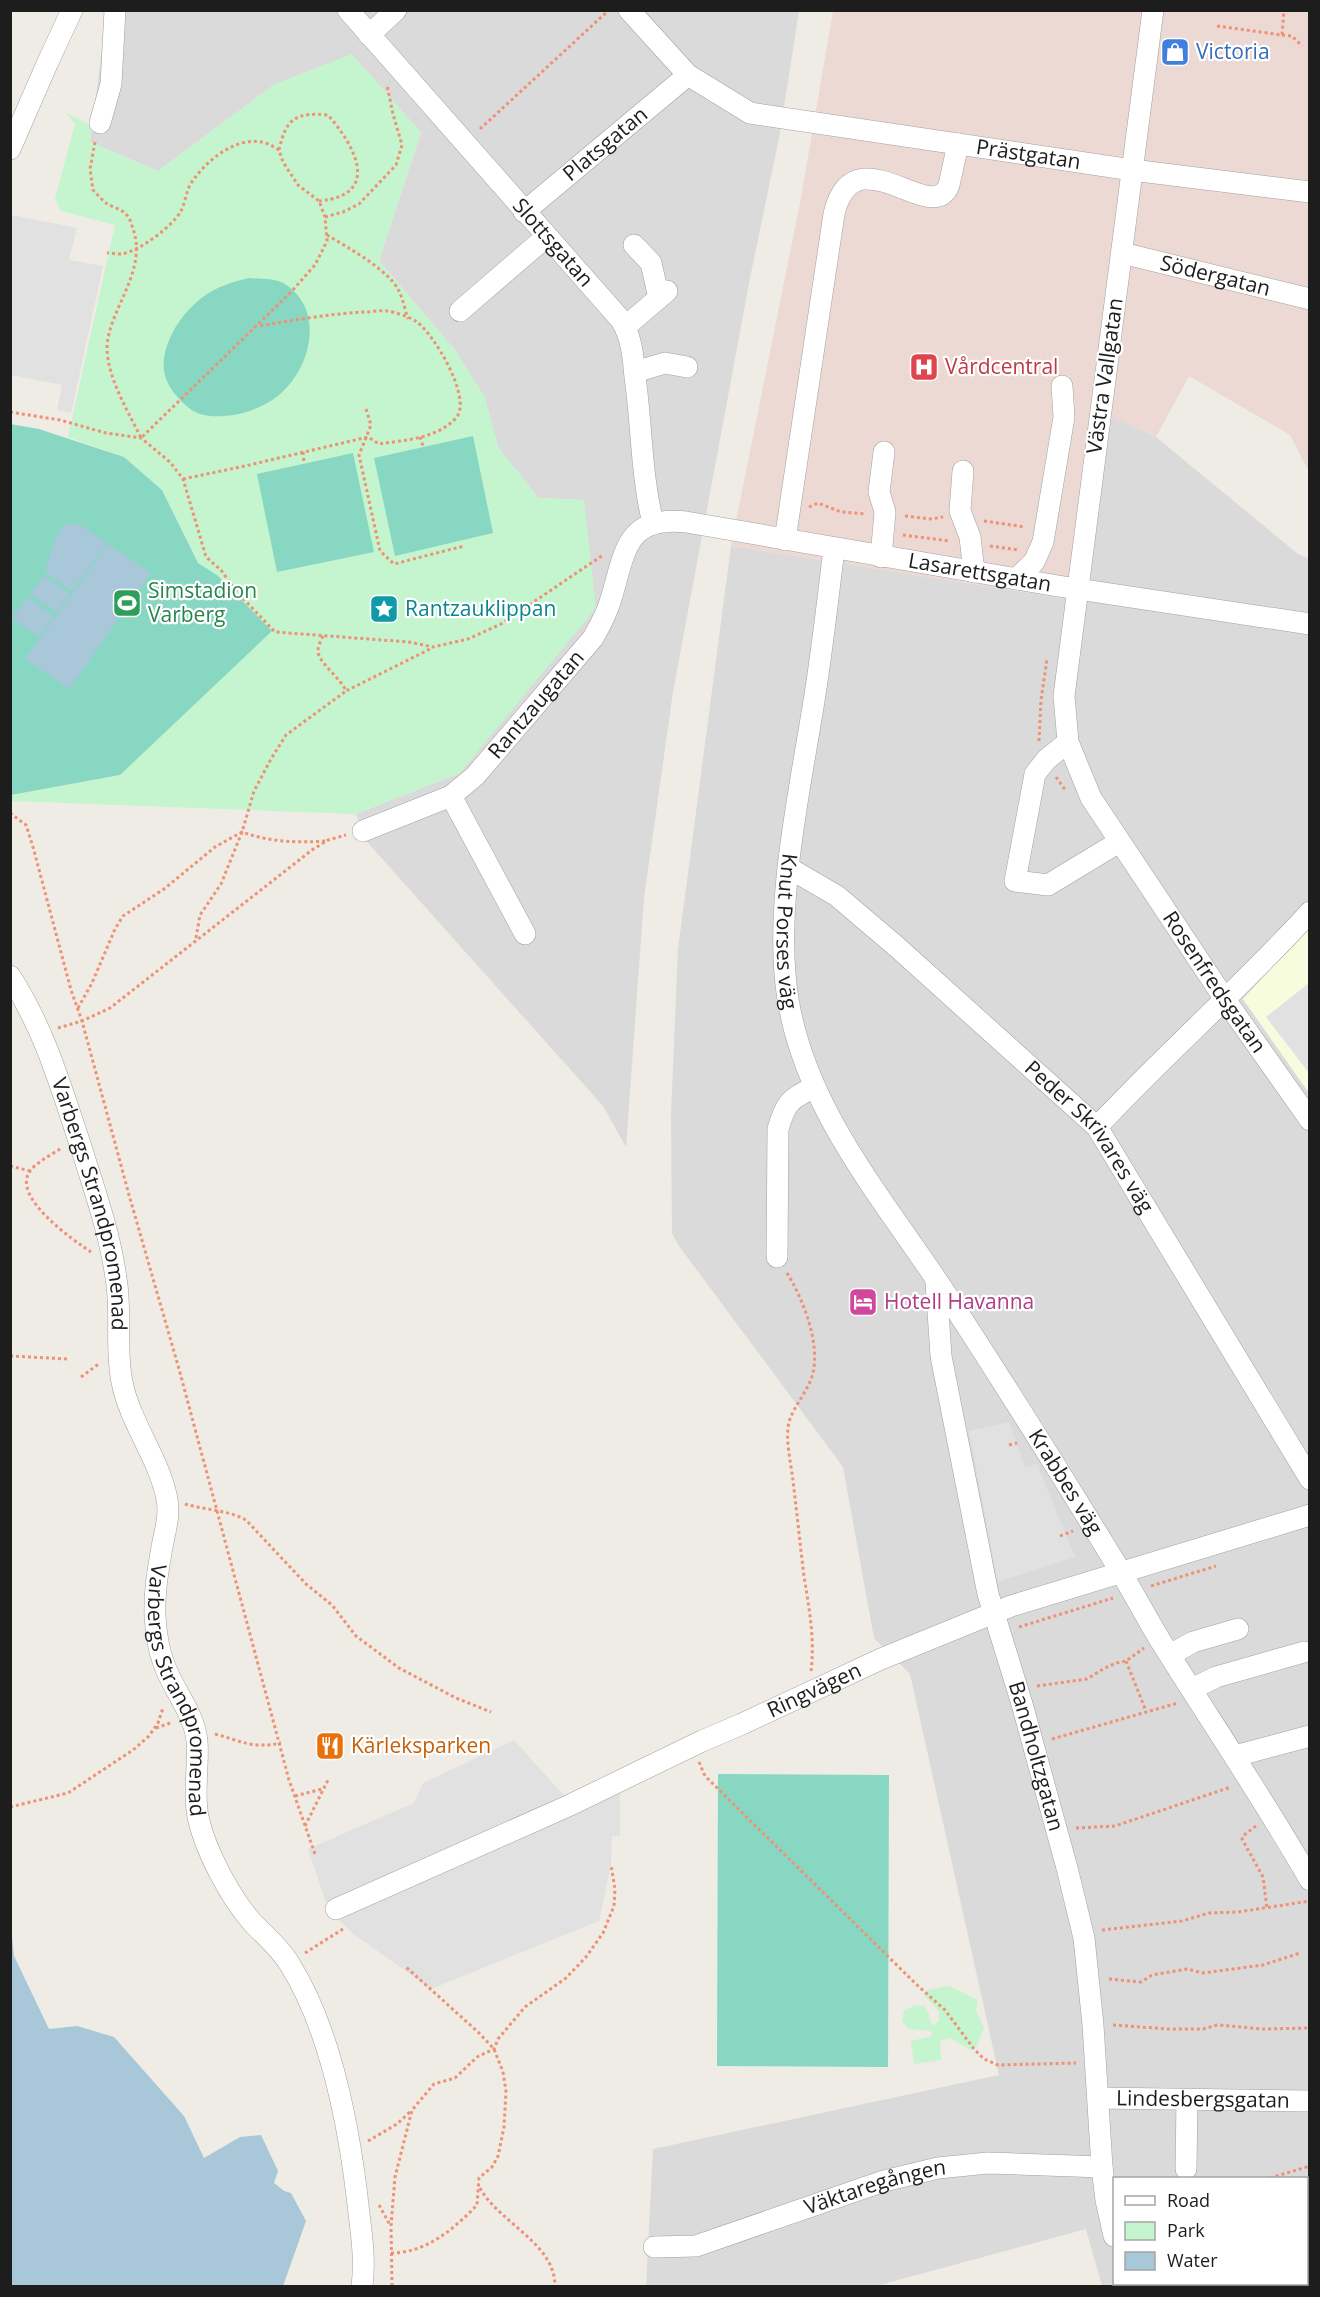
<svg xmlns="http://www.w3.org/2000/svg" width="1320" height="2297" font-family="'Open Sans',sans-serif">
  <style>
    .residential { fill: #dbdada; fill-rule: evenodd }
    .commercial { fill: #edd9d4 }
    .education { fill: #f8fcde }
    .park { fill: #c4f5ce }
    .pitch { fill: #88d7c3 }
    .parking { fill: #e1e1e1 }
    .water { fill: #a8c7d8 }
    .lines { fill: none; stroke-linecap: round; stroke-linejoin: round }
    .minor-casing { stroke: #a1a1a1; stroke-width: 22 }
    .path { stroke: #ee9174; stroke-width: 3; stroke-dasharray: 3 3; stroke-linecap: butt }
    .minor { stroke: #fff; stroke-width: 21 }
    .labels { text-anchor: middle; stroke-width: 4.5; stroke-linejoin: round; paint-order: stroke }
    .shop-label { font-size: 21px; fill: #366cbe; stroke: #fff; text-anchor: start }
    .street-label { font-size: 21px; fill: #1d1d1d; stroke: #fff }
    .health-label { font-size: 21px; fill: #be3a42; stroke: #fff; text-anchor: start }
    .leisure-label { font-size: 21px; fill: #27864d; stroke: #fff; text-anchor: start }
    .culture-label { font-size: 21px; fill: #0d838f; stroke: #fff; text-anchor: start }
    .hotel-label { font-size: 21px; fill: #b23c85; stroke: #fff; text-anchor: start }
    .food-label { font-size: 21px; fill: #c56008; stroke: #fff; text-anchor: start }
  </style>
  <rect width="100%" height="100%" fill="#eeece4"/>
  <g class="residential">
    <polygon points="107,11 799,11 780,133 750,278 673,692 644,898 626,1147 603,1106 368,843 356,814 460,773 584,500 538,498 498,447 484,397 455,350 379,261 421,132 275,84 158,171 90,142"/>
    <path d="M1104,412L1156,437L1298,554L1309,559L1310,669H1307L1310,676L1309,928L1243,999L1309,1093V2286H1102L1086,2229L876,2286H646L653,2149L999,2075L910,1674L874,1638L843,1467L679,1246L672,1233L671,1113L678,949L731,546L1081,601ZM1114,2178H1306V2284H1114Z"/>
  </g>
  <polygon class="commercial" points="833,11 1309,11 1309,472 1290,435 1189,376 1156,437 1104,413 1081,601 731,546 801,198"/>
  <polygon class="education" points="1309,928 1309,1093 1243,999"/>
  <g class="park">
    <polygon points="352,54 421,132 379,261 455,350 485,397 498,447 538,498 584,500 596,608 460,773 356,814 11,801 11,795 120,775 217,576 198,563 162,490 124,457 68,437 115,225 61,211 55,199 75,124 66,113 92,126 90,142 158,171 275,84"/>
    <polygon points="949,1986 978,2000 976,2011 984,2027 977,2046 971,2050 950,2038 940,2041 941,2060 914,2064 911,2041 932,2036 931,2031 909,2029 902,2021 904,2011 915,2005 925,2006 929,2014 930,2022 934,2025 939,2021 939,2012 924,1995 927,1990"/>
  </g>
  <g class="pitch">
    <path d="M249,278C260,279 275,278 285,284C327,311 310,373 275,398C261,408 242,415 224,416C212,417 199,416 189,408C178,399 166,386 164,371C161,343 182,312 203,297C217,286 233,282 249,278Z"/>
    <polygon points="10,424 39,429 124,457 162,490 198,563 217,575 272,631 120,775 11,795"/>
    <polygon points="473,436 493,533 395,556 374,458"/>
    <polygon points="353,453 374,552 277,572 257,474"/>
    <polygon points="718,1774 889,1775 888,2067 717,2066"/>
  </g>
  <g class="parking">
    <polygon points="11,215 77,228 69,260 103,266 71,413 57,410 62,385 11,375"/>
    <polygon points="1309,983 1309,1073 1266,1017"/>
    <polygon points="1009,1422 1025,1467 1037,1464 1075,1557 998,1582 969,1431"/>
    <polygon points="514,1740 566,1798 620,1775 620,1836 612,1836 611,1864 599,1921 431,1989 352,1933 328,1909 308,1849 414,1803 423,1783"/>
  </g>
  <g class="water">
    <path d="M66,524H79L107,543L72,591L45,572C50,556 53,536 66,524Z"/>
    <polygon points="108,544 151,573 69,689 25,659"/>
    <polygon points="44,575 70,594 57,612 30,594"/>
    <polygon points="27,597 54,616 39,637 12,619"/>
    <polygon points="10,1918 14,1956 49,2029 77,2026 114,2037 184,2116 204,2158 240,2137 261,2135 278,2171 274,2183 284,2191 291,2193 306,2221 283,2286 11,2286"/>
  </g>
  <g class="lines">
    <g class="minor-casing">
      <g id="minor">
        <path id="s1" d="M348,10L621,320C632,338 633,356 635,377C642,426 641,475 653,523"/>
        <path id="s2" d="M629,10L688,75L750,113L1132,170L1310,192"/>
        <path id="s3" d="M1153,10L1064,696L1068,742L1091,798L1226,1001L1310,1120"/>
        <polyline points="369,35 396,10"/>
        <polyline points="100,123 111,84 115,10"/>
        <polyline points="10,149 47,64 72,10"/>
        <path id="s4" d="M524,212L688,75"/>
        <polyline points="634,245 651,263 659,298"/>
        <path id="s5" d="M1122,253L1310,299"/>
        <polyline points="460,311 546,237"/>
        <polyline points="625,327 667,291"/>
        <polyline points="635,372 665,363 687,367"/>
        <polyline points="963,471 960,511 970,537 974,572"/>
        <path d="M785,540L834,214C854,130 932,229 949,185L958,144"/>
        <path id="s6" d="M834,549C827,605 821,662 811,719C797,804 774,914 788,999C807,1118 895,1212 957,1311C1012,1396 1066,1482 1119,1569C1133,1592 1146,1617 1160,1640C1210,1720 1263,1798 1310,1880"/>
        <polyline points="881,557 885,512 879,492 884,452"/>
        <polyline points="1016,579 1034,562 1043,542 1064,417 1062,386"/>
        <polyline points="1068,742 1046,760 1035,774 1015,881 1048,885 1119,842"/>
        <polyline points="451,796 525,934"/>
        <path id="s7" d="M363,831L451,796L475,776L593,638C599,627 605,617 609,605C625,559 621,515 686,522L1058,586L1310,624"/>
        <path id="s8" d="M789,868L837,896L897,947L1097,1127L1310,1479"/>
        <path id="s9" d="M10,976C45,1030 62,1090 82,1150C95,1192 110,1234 116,1278C122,1312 115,1348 122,1382C130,1423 159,1458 167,1499C170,1516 165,1531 162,1547C158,1570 154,1593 155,1616C156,1632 158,1649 164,1664C173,1690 194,1712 197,1741C199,1766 193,1792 198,1817C205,1850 230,1897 252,1922C265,1936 279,1947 289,1963C330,2028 348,2122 357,2196C360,2226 366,2256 362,2286"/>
        <path d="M1097,1127C1166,1053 1242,987 1310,912"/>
        <path d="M777,1257L778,1129C786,1102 789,1100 814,1087"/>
        <path id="s10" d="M936,1282L941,1356L988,1594L1022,1704L1067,1868L1084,1938L1093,2025L1102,2167L1106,2200L1114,2236"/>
        <polyline points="1170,1655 1193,1642 1238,1629"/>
        <polyline points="1192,1689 1216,1677 1304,1652"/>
        <polyline points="1235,1756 1310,1736"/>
        <path id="s11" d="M336,1909L568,1806L702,1741L742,1724L881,1659L1011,1606L1310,1515"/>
        <path id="s12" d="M1098,2098L1310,2101"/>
        <polyline points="1186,2169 1187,2100"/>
        <path id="s13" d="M654,2247L696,2246L884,2181L938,2168L988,2163L1102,2167"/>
        <polyline points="1306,2273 1310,2272"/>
        <polyline points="1126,2284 1127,2286"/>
        <polyline points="1267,2286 1276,2284"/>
      </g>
    </g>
    <g class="path">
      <polyline points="1217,26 1282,35 1284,10"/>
      <polyline points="1282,35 1292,36 1302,46"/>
      <polyline points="480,129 609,10"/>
      <path d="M95,142L90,169L93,190C97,194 101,199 106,203C112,207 121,209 126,214C129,217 131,222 132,226C150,271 107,310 107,349C108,379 128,411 141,438L292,291L315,265L327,241L325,217L319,201L298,185L283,162L279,150C274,147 268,143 262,142C234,137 204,162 190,185C186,193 185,203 181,211C172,227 138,252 121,254C116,254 111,253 107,253"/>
      <path d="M279,150C286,118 296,112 328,115C355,146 382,195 319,201"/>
      <polyline points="325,217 343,212 359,204 396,165 402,145 393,114 387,85"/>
      <path d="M327,235C347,247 389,270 399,291C403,299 405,310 408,319"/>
      <polyline points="366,409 371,425 359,455 380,551 394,564 464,546"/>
      <polyline points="10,412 60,420 106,433 141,438 170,462 183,479 206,557 221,570 235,590 275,632 409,642 433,647 468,639 501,624 603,555"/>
      <polyline points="420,437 423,446"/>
      <polyline points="303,452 304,463"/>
      <path d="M183,479L245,466L368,437L379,444C404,440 437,439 456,418C473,399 434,334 417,322C410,317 395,312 387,311C380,310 371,312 364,312C329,314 294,320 259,326"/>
      <polyline points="809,507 818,503 841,512 866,514"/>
      <polyline points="905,516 931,519 943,517"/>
      <polyline points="984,521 1025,527"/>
      <polyline points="903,535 950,541"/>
      <polyline points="990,546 1019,550"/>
      <path d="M323,636C321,640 318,646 318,650C317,662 341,678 346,691L432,648"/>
      <polyline points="1039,741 1041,700 1047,659"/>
      <polyline points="1056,777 1066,791"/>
      <polyline points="10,813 26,825 33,847 71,990 82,1021 129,1195 179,1369 289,1780 315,1854"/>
      <polyline points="196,938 200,915 221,884 242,832 254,791 271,759 286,735 346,691"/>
      <path d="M78,1008L92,983L115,929L123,916L164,889L215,847L242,832C270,842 296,843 326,841"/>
      <polyline points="58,1028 82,1021 110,1008 312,850 328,840 346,835"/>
      <path d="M60,1149C51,1155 37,1162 30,1171C11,1197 73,1240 91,1252"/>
      <polyline points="10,1166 30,1171"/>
      <path d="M787,1273C803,1299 820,1342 813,1373C809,1390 793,1407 789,1422C785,1440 791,1463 793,1481C797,1513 800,1544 804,1576C809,1608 815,1639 811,1671"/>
      <polyline points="10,1356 68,1359"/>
      <polyline points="81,1377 100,1363"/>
      <polyline points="1009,1445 1017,1443"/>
      <path d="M185,1504C205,1510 228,1510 246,1520L306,1584L332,1605L356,1636L399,1668L456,1698L491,1712"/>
      <polyline points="1060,1536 1073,1531"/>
      <polyline points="1151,1586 1216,1566"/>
      <polyline points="1019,1627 1113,1598"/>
      <polyline points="1126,1661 1146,1711"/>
      <polyline points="1037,1686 1087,1679 1103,1669 1116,1663 1126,1661 1144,1648"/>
      <polyline points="156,1728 173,1722"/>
      <path d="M215,1734C241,1741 252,1749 281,1743"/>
      <polyline points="1052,1739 1178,1703"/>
      <polyline points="699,1762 705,1776 916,1984 945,2010 974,2049 984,2059 998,2065 1076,2063"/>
      <polyline points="295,1796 322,1789"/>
      <polyline points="10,1807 68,1793 133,1750 149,1736 158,1723 163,1708"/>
      <polyline points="305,1826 328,1780"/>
      <polyline points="1256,1826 1244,1835 1242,1839 1263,1877 1267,1909"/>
      <polyline points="1076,1828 1115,1826 1231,1787"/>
      <polyline points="1102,1930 1182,1921 1209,1913 1238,1912 1310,1901"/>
      <polyline points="305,1953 343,1929"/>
      <polyline points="1109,1979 1141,1982 1152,1975 1187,1969 1203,1973 1263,1965 1300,1953"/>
      <polyline points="1113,2025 1168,2029 1203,2029 1217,2025 1263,2029 1310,2028"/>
      <polyline points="368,2141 397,2124 411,2111"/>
      <polyline points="1270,2178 1310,2166"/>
      <path d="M480,2188C499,2223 555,2243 555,2286"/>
      <polyline points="379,2205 390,2225"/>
      <path d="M391,2253C426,2253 454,2229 477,2205L479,2178L492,2167L498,2156L504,2127L506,2091L503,2072L494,2049L478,2032L406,1967"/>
      <polyline points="392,2286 391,2226 395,2177 412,2110 434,2084 455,2078 477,2057 494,2049 498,2039 525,2007 566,1978 586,1957 603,1933 614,1906 615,1889 611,1865"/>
    </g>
    <use href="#minor" class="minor"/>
  </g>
  <defs>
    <g id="shop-square" transform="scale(1.5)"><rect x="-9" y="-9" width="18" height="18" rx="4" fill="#3f7fe0" stroke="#fff"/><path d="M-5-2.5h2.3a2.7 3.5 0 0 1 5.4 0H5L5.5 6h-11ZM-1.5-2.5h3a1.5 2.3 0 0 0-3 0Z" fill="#fff"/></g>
    <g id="hospital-square" transform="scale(1.5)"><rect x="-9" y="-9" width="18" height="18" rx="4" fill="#e0444e" stroke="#fff"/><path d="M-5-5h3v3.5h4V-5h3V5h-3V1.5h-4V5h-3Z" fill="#fff"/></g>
    <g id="stadium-square" transform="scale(1.5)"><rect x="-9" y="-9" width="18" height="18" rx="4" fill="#2e9e5b" stroke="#fff"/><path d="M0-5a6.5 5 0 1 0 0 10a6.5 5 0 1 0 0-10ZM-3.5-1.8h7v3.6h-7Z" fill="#fff"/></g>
    <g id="sight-square" transform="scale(1.5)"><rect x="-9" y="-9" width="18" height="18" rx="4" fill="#0f9aa8" stroke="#fff"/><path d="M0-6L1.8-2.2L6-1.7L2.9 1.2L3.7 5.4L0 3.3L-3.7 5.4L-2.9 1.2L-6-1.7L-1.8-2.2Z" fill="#fff"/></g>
    <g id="hotel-square" transform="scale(1.5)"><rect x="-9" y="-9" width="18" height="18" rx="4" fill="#d1479c" stroke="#fff"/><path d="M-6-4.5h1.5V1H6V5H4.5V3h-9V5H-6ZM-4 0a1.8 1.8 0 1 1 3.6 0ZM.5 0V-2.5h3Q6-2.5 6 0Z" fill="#fff"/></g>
    <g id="restaurant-square" transform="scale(1.5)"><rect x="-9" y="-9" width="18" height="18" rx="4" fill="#e8710a" stroke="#fff"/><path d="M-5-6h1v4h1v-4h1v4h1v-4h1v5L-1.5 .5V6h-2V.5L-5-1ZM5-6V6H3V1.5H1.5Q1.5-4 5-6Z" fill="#fff"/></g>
  </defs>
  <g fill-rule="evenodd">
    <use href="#shop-square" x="1175" y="52"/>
    <use href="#hospital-square" x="924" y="367"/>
    <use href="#stadium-square" x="127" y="603"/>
    <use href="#sight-square" x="384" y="609"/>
    <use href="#hotel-square" x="863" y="1302"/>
    <use href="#restaurant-square" x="330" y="1746"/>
  </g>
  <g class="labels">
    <g class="shop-label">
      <text x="1196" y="59">Victoria</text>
    </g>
    <g class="street-label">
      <text dy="7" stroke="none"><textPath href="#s4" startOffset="106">Platsgatan</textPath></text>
      <text dy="7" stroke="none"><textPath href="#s2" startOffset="442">Prästgatan</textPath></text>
      <text dy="7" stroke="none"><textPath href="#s1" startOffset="310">Slottsgatan</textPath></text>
      <text dy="7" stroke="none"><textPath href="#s5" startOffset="96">Södergatan</textPath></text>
      <text transform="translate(1105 376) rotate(-82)" y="7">Västra Vallgatan</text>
      <text dy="7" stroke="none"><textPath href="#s7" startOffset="772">Lasarettsgatan</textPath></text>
      <text dy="7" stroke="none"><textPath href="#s7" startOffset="220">Rantzaugatan</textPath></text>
      <text dy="7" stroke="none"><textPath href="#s6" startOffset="386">Knut Porses väg</textPath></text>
      <text dy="7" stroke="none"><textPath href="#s3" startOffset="1020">Rosenfredsgatan</textPath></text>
      <text dy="7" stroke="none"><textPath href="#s8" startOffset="406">Peder Skrivares väg</textPath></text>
      <text dy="7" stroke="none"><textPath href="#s9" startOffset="244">Varbergs Strandpromenad</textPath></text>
      <text dy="7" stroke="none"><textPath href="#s6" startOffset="1014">Krabbes väg</textPath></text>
      <text dy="7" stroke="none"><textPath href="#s9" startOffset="748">Varbergs Strandpromenad</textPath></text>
      <text dy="7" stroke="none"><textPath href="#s11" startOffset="526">Ringvägen</textPath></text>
      <text dy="7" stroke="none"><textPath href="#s10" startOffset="486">Bandholtzgatan</textPath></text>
      <text dy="7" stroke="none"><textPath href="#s12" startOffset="105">Lindesbergsgatan</textPath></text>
      <text dy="7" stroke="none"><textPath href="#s13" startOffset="231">Väktaregången</textPath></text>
    </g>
    <g class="health-label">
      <text x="945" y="374">Vårdcentral</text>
    </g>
    <g class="leisure-label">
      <text x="148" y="598">Simstadion<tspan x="148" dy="24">Varberg</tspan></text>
    </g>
    <g class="culture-label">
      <text x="405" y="616">Rantzauklippan</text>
    </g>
    <g class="hotel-label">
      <text x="884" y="1309">Hotell Havanna</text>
    </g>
    <g class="food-label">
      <text x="351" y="1753">Kärleksparken</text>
    </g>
  </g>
  <rect width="1320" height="2297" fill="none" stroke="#1d1d1d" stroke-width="24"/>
  <rect x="1113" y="2177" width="195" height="108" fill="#ffffff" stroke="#a5a5a5" stroke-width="1.5"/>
  <rect x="1125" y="2196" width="30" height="9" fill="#ffffff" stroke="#a5a5a5" stroke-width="1.5"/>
  <text x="1167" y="2207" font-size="18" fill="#1d1d1d">Road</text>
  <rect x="1125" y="2222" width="30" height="18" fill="#c4f5ce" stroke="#a5a5a5" stroke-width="1.5"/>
  <text x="1167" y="2237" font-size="18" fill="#1d1d1d">Park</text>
  <rect x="1125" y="2252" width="30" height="18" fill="#a8c7d8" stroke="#a5a5a5" stroke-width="1.5"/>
  <text x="1167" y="2267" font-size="18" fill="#1d1d1d">Water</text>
</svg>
